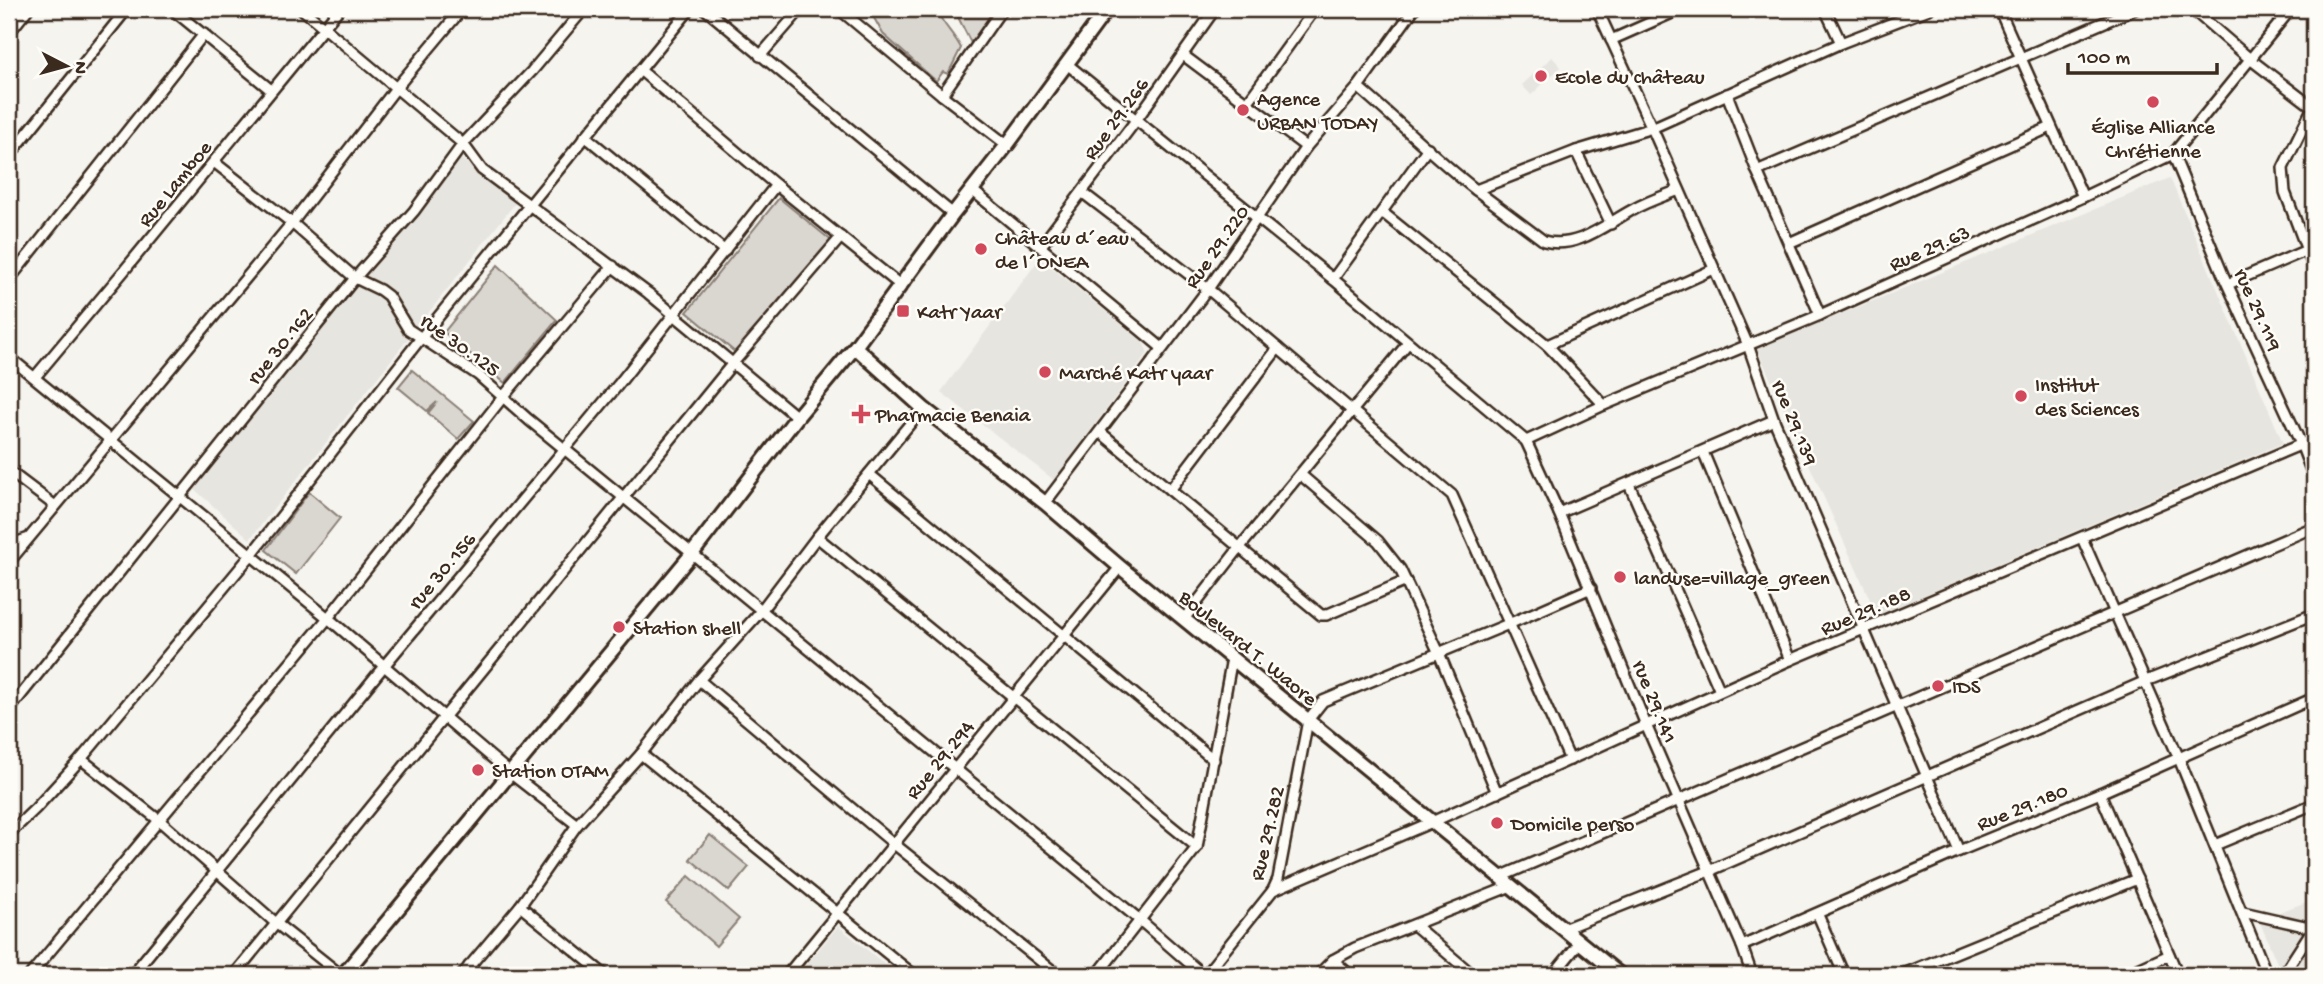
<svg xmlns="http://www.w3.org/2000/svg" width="2323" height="984" font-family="'Gochi Hand',sans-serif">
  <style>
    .built { fill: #e7e5df }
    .green { fill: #dad6d0; stroke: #8a8077; stroke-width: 2 }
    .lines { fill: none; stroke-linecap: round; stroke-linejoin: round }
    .street-casing { stroke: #3b2a1e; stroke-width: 14 }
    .secondary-casing { stroke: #3b2a1e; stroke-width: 18 }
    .street { stroke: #fdfcf7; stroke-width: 9 }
    .secondary { stroke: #fdfcf7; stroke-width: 12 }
    .poi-dot { fill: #d1495b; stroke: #fdfcf7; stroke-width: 2.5 }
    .labels { text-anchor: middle; stroke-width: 5; stroke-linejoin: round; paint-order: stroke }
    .poi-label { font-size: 21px; fill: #3b2a1e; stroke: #fdfcf7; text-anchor: start }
    .street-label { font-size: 21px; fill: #3b2a1e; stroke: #fdfcf7 }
  </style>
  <rect width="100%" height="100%" fill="#f5f4ee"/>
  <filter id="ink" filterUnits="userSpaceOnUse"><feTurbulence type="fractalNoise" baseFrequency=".0143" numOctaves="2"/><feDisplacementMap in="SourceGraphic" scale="14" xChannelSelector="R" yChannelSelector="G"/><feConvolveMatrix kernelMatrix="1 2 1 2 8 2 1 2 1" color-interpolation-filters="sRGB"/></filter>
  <g filter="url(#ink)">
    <g class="built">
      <polygon points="1552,57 1561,67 1531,95 1522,85"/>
      <polygon points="460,158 516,202 250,539 192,487"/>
      <polygon points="2170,178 2283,443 1877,615 1757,349"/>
      <polygon points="1040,258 1143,342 1148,353 1054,480 941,392"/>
      <polygon points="2314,899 2314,975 2282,975 2259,920"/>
      <polygon points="838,926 898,975 798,975"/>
    </g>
    <g class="green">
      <path d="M869,9H936C942,24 954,34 961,48L948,74L943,72L936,81L883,34Z"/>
      <polygon points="954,9 995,9 971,43"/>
      <polygon points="779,198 833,242 736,353 687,312"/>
      <polygon points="498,265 557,320 505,383 444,332"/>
      <polygon points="412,370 474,421 458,439 428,413 437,402 427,411 398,387"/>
      <polygon points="309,492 340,518 296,574 266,550"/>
      <polygon points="710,835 749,867 729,891 690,859"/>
      <polygon points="689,876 739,919 716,946 666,902"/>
    </g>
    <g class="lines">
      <g class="street-casing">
        <g id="street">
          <polyline points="172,9 271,90"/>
          <polyline points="302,9 463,144 482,170 648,293 797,417"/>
          <polyline points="705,9 953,214"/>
          <polyline points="839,9 942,95 1007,145"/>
          <polyline points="1597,9 1652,128 1748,345 1774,420 1959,851"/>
          <polyline points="1825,9 1841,43"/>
          <polyline points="1999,9 2083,197"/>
          <polyline points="2192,9 2250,59 2314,108"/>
          <polyline points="9,33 28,9"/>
          <polyline points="1611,40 1681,9"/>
          <polyline points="1183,55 1306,147"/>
          <polyline points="760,56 801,9"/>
          <polyline points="1067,64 1333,279 1526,441 1559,513 1646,725 1742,946 1752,975"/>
          <polyline points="640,70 776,185 900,285"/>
          <path d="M1358,87C1398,121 1435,158 1476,190L1576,151L1652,128L1841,43L1929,9"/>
          <polyline points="1727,94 1757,171 1820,315"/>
          <polyline points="942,95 1002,9"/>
          <polyline points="1247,103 1315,9"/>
          <polyline points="2313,107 2283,168 2285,192 2314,269"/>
          <polyline points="585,136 725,251"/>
          <polyline points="1576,151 1611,224"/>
          <polyline points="2173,154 2224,277 2301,444 2314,478"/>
          <polyline points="9,156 127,9"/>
          <polyline points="214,162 292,223 355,278 380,290 388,296 408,329 478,375 529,420 1141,921 1203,975"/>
          <polyline points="1757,171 2135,9"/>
          <polyline points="972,190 1162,348"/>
          <path d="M1476,190L1544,241C1578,250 1607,223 1634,209C1648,201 1664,196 1679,190"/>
          <polyline points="1083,193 1208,289 1452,495 1570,760"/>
          <polyline points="1382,212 1547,345 1604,405"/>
          <polyline points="1789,243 2051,127"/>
          <polyline points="1041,246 1137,119 1215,9"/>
          <polyline points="1333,279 1428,148"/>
          <polyline points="9,280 204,34"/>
          <polyline points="2228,284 2314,247"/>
          <polyline points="1547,345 1714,269"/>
          <polyline points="9,357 328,618 510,773 577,825"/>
          <polyline points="35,377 123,272 339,9"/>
          <polyline points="1100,432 1321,615 1326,615 1406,581"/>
          <polyline points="1526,441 1604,405 1820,315 2083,197 2173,154 2291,9"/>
          <polyline points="1703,452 1790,660"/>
          <polyline points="9,471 54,505"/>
          <polyline points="869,474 1214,760"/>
          <polyline points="1301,475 1378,541 1400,569 1439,653 1497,793"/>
          <polyline points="1629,484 1720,691"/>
          <polyline points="1170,490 1278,348"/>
          <polyline points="1045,503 1208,289 1306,147 1358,87 1414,9"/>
          <polyline points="1559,513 1774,420"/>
          <polyline points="817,537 1197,847"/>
          <polyline points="2082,538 2178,756 2267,975"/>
          <polyline points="9,545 26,539"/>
          <polyline points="9,562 292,223 396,88 462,9"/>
          <polyline points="1184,619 1240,547 1408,343"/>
          <polyline points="699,680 893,843 1058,975"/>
          <polyline points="9,710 355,278 414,211 463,144 532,71 584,9"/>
          <polyline points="641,754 914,975"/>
          <polyline points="81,759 160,821 277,924 341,975"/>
          <polyline points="2100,793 2178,975"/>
          <polyline points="9,834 36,808 81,759 251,555 421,338 690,9"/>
          <polyline points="2215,845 2314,804"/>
          <polyline points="1500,877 2314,527"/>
          <polyline points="1273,890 1432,822 1790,660 2314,439"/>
          <polyline points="520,906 605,975"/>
          <polyline points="2243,912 2313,928"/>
          <polyline points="1818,915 1844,975"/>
          <polyline points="1414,925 1473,975"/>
          <polyline points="1563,929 1709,871 2146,681 2314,614"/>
          <polyline points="1742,946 1959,851 2100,793 2314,698"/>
          <polyline points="1333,960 1350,975"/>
          <polyline points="469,966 480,975"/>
          <polyline points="30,975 328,618 503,397 613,266"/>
          <polyline points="132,975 384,666 618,385 776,185"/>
          <polyline points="234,975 733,363 841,237"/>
          <polyline points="462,975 520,906 577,825 641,754 699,680 760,612 817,537 923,408"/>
          <polyline points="787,975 1120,567"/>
          <polyline points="1097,975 1197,847 1232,658"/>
          <polyline points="1205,975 1273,890 1278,879 1308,720 1323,701 1511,623 1591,588"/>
          <polyline points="1318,975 1333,960 1355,948 1511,886"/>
          <polyline points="1553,975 1580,942"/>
          <polyline points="1901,975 2137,879"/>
          <polyline points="2125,975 2169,955"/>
          <polyline points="2283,975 2314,927"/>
        </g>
      </g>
      <g class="secondary-casing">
        <g id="secondary">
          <polyline points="855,347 923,408 1045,503 1120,567 1620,975"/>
          <polyline points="343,975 691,555 797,417 855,347 953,214 1007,145 1107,9"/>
        </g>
      </g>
      <use href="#street" class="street"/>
      <use href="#secondary" class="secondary"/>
    </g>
  </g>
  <g class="poi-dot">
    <circle cx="1541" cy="76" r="7"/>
    <circle cx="2153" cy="102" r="7"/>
    <circle cx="1243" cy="110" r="7"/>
    <circle cx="981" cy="249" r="7"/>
    <rect x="896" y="304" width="14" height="14" rx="3.5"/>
    <circle cx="1045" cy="372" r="7"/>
    <circle cx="2021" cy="396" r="7"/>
    <path d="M857.5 403.5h7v7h7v7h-7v7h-7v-7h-7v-7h7z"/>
    <circle cx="1620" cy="577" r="7"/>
    <circle cx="619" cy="627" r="7"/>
    <circle cx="1938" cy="686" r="7"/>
    <circle cx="478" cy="770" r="7"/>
    <circle cx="1497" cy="823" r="7"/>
  </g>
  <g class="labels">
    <g class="poi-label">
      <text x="1555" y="83">Ecole du château</text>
      <text x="1257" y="105">Agence<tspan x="1257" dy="24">URBAN TODAY</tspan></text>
      <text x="2153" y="133" text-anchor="middle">Église Alliance<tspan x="2153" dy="24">Chrétienne</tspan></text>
      <text x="995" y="244">Château d´eau<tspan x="995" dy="24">de l´ONEA</tspan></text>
      <text x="917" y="318">Katr Yaar</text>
      <text x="1059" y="379">Marché Katr yaar</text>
      <text x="2035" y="391">Institut<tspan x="2035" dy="24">des Sciences</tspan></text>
      <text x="875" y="421">Pharmacie Benaia</text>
      <text x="1634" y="584">landuse=village_green</text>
      <text x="633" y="634">Station shell</text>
      <text x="1952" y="693">IDS</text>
      <text x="492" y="777">Station OTAM</text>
      <text x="1511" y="830">Domicile perso</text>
    </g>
    <g class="street-label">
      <text transform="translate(1115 118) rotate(-54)" y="7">Rue 29.266</text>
      <text transform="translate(174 183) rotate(-51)" y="7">Rue Lamboe</text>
      <text transform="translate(1216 246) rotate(-55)" y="7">Rue 29.220</text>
      <text transform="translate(1929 247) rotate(-24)" y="7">Rue 29.63</text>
      <text transform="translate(2259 309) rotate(66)" y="7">rue 29.119</text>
      <text transform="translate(461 344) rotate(36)" y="7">rue 30.125</text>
      <text transform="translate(279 345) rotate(-51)" y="7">rue 30.162</text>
      <text transform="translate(1796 422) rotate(68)" y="7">rue 29.139</text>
      <text transform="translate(441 570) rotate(-50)" y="7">rue 30.156</text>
      <text transform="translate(1865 610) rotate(-23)" y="7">Rue 29.188</text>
      <text transform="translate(1249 647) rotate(39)" y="7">Boulevard T. Waore</text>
      <text transform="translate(1656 701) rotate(68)" y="7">rue 29.141</text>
      <text transform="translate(939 759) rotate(-51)" y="7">Rue 29.294</text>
      <text transform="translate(2022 806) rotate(-22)" y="7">Rue 29.180</text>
      <text transform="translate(1266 833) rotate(-77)" y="7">Rue 29.282</text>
    </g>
  </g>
  <rect width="2323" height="984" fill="none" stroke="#fdfcf7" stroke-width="35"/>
  <rect x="18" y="18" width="2288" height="949" fill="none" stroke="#3b2a1e" stroke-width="2.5" filter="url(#ink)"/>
  <g transform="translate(66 66) rotate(96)" stroke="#fdfcf7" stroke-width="5" paint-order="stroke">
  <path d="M0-5L12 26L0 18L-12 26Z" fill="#3b2a1e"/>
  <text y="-10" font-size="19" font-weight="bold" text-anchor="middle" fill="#3b2a1e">N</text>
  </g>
  <path d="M2068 63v10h149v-10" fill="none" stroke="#3b2a1e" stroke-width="3.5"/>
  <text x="2078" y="63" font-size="21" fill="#3b2a1e" stroke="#fdfcf7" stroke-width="5" paint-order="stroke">100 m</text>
</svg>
